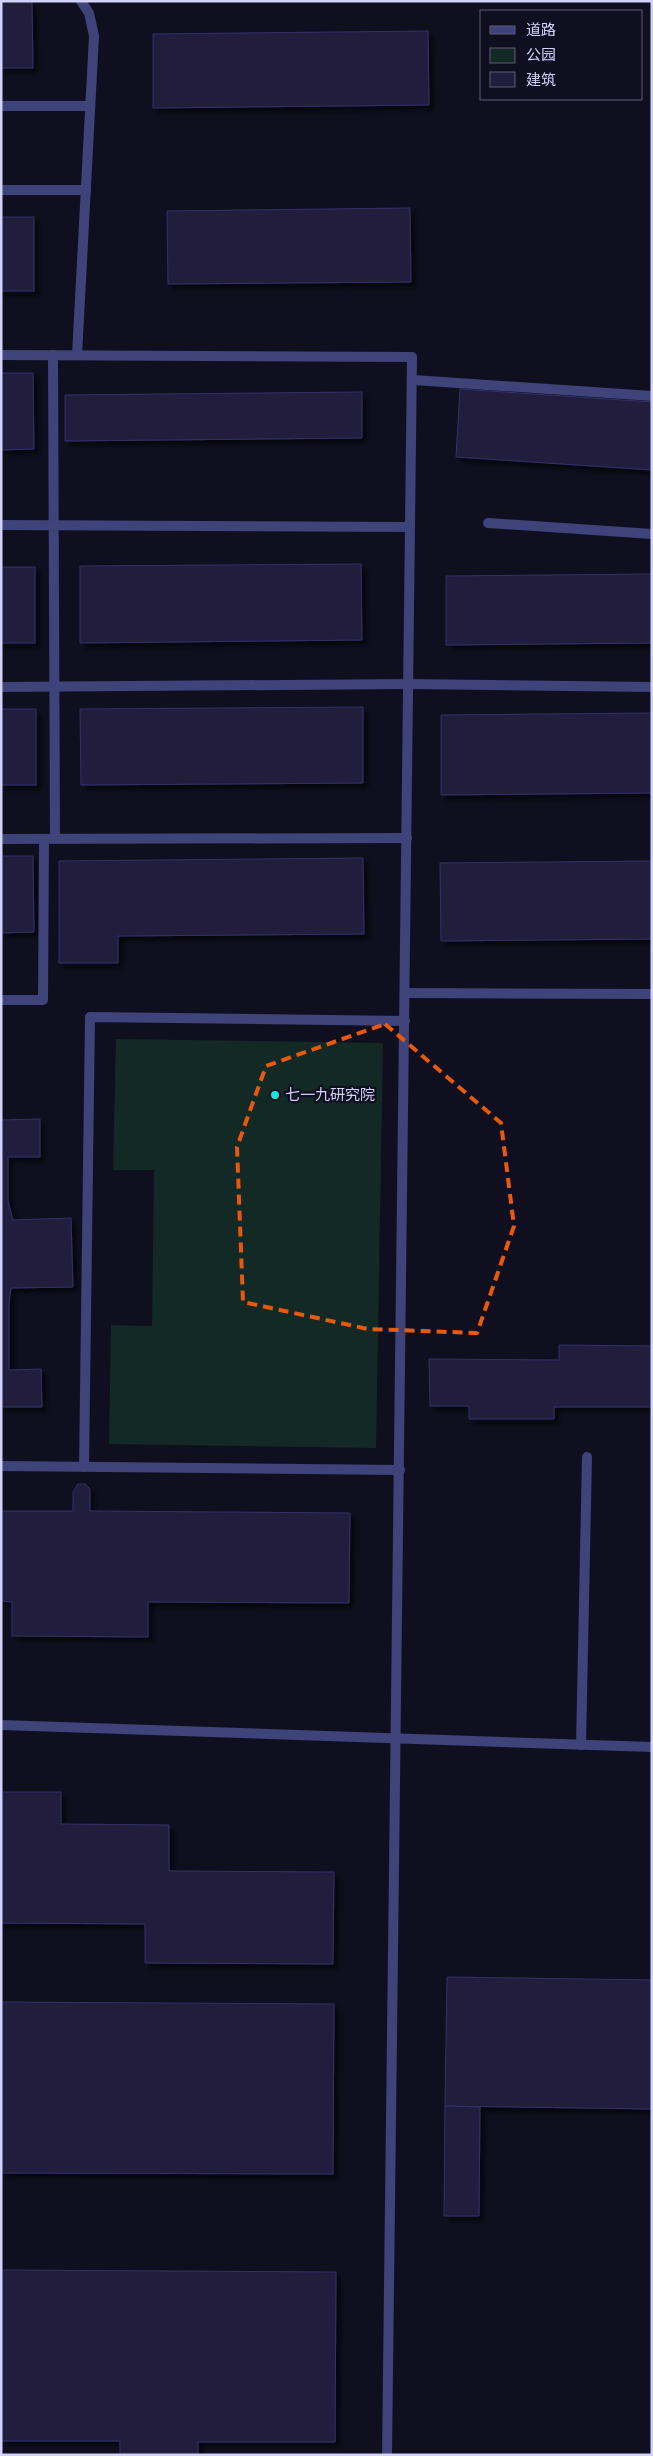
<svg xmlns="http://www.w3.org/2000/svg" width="653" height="2456" font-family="'Roboto Condensed','Noto Sans SC',sans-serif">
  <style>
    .green { fill: #122925 }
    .building { fill: #201d3e; stroke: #353168; filter: url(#shadow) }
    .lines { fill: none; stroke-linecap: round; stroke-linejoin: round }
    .service { stroke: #3e437a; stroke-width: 10 }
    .minor { stroke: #3e437a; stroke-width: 10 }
    .marked { fill: none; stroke: #e8590c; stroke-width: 4; stroke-dasharray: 10 6; stroke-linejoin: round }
    .poi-dot { fill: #16e2de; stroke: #100f1f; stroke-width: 2 }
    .labels { text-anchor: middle; stroke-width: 4.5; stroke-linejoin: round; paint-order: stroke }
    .poi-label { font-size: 15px; fill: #d2d2fb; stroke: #100f1f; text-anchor: start }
  </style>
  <defs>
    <filter id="shadow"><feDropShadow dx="4.5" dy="4.5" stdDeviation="2.5" flood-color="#0009"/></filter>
  </defs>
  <rect width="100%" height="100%" fill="#100f1f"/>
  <polygon class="green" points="116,1039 383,1043 376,1448 109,1444 111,1325 152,1326 154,1170 113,1170"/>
  <g class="building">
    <polygon points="1,1 32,1 33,68 1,68"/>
    <polygon points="428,31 429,105 153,108 153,34"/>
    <polygon points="410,208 411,282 168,284 167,211"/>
    <rect x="1" y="217" width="33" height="74"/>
    <polygon points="1,373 33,373 34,449 1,450"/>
    <polygon points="460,389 652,402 652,470 456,457"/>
    <polygon points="362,392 362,438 65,441 65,395"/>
    <polygon points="361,564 362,640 80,643 80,566"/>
    <rect x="1" y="567" width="34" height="76"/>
    <polygon points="652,574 652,643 446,645 446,576"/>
    <polygon points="363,707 363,783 81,785 80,709"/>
    <rect x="1" y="709" width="35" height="76"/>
    <polygon points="652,713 652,793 441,795 441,715"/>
    <polygon points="1,856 33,856 34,932 1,933"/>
    <polygon points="363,858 364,934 118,936 118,963 59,963 59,861"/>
    <polygon points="652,861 652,939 441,941 440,863"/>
    <polygon points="40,1119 40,1157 8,1157 8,1201 13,1220 71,1218 73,1287 11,1288 9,1302 9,1370 41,1369 42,1407 1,1407 1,1120"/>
    <polygon points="559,1345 652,1346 652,1407 554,1407 554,1419 469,1419 469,1406 430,1406 429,1359 559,1360"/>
    <polygon points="78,1484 85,1484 90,1489 90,1511 350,1513 349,1603 148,1602 148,1637 12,1636 12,1602 1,1601 1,1511 73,1511 73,1492"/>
    <polygon points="1,1792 61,1792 61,1824 169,1825 169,1871 334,1872 333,1964 145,1963 145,1924 1,1923"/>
    <polygon points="447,1977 652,1980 652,2109 445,2106"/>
    <polygon points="1,2002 334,2004 333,2174 1,2173"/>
    <polygon points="445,2106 480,2107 479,2216 444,2216"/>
    <polygon points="1,2270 336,2272 335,2442 198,2442 198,2455 120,2455 120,2441 1,2441"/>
  </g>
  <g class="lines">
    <g class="service">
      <polyline points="1,106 90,106"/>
      <polyline points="1,190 86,190"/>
      <polyline points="53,355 55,839"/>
      <polyline points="77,355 94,36 89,13 81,1"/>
      <polyline points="413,380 652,396"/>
      <polyline points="488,523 652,534"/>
      <polyline points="1,525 410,527"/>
      <polyline points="1,687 408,684 652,687"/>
      <polyline points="1,839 407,838"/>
      <polyline points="405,993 652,994"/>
      <polyline points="1,1000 43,1000 44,839"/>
      <polyline points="1,1466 400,1470"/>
      <polyline points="84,1467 90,1017 405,1021"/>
      <polyline points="581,1745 587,1457"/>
    </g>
    <g class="minor">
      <polyline points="1,355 412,357 387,2455"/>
      <polyline points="1,1725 652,1747"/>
    </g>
  </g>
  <path class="marked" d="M385,1024L501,1123L514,1226L477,1333L368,1329L243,1302L237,1147L266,1066Z"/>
  <circle class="poi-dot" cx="275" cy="1095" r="5"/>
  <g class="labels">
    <g class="poi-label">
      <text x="285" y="1100">七一九研究院</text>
    </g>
  </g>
  <rect width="653" height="2456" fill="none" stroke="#d2d2fb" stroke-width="5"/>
  <rect x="480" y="10" width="162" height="90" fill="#100f1f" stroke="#5e5d77"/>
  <rect x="490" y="26" width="25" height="8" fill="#3e437a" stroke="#5e5d77"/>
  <text x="526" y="35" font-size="15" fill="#d2d2fb">道路</text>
  <rect x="490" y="48" width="25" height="15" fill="#122925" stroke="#5e5d77"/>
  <text x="526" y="60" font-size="15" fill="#d2d2fb">公园</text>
  <rect x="490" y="72" width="25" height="15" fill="#201d3e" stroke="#5e5d77"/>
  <text x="526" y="85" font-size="15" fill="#d2d2fb">建筑</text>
</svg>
